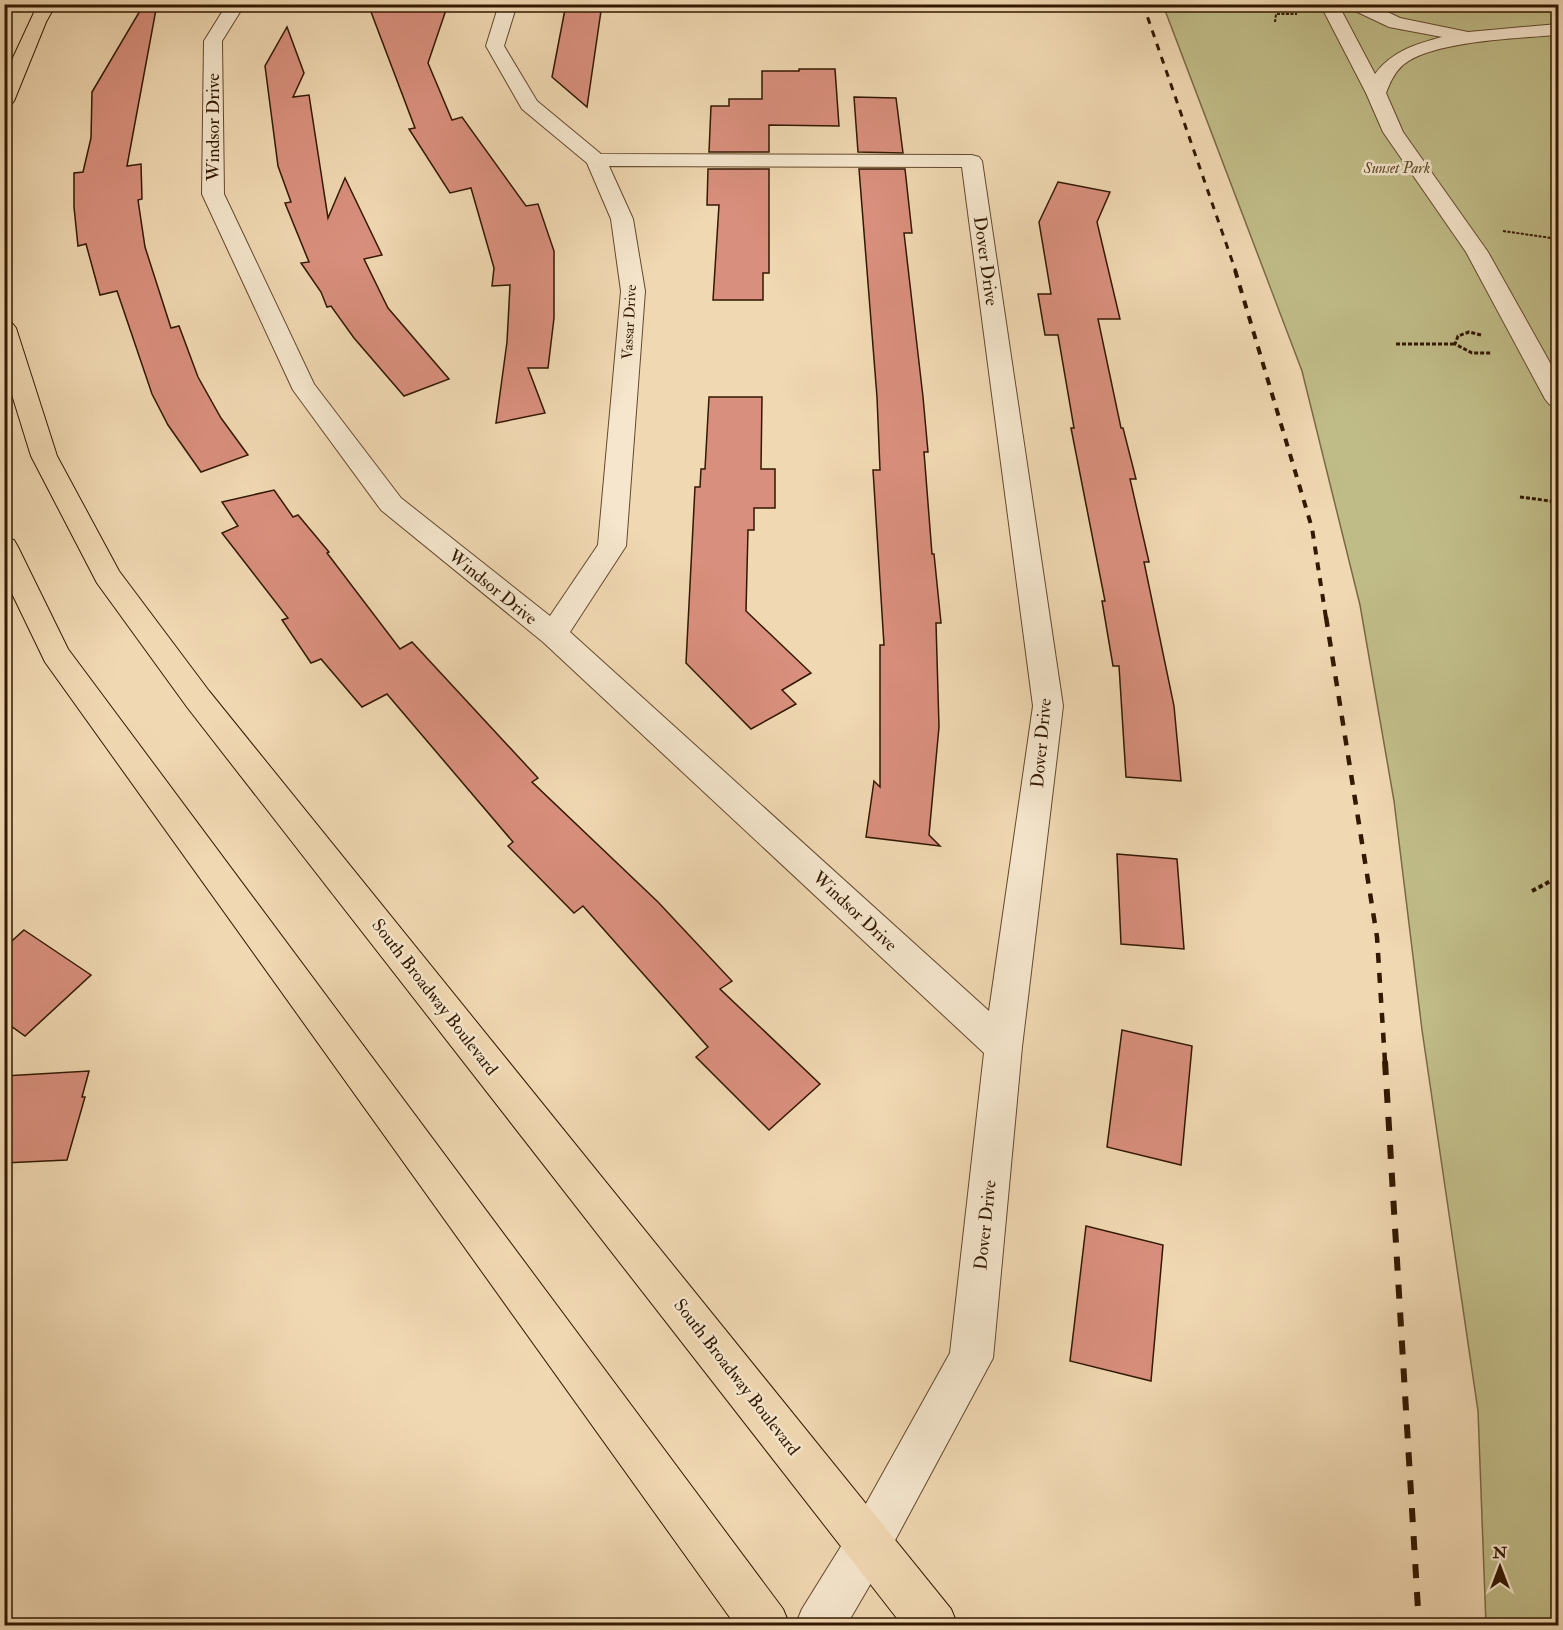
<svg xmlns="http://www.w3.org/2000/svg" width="1563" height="1630" font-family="'IM FELL Double Pica',serif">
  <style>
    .green { fill: #c0bc88; stroke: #796a44; stroke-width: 1.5 }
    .building { fill: #d98f7d; stroke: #321901; stroke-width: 1.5 }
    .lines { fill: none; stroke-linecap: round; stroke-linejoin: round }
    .minor-casing { stroke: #62492d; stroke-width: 2 }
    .major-casing { stroke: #321901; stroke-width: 2 }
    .path-far2 { stroke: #321901; stroke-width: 2; stroke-dasharray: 3 1.5; stroke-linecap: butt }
    .path-far1 { stroke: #321901; stroke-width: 3; stroke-dasharray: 4 2; stroke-linecap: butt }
    .path { stroke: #321901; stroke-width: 4; stroke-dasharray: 4.5 3; stroke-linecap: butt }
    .minor { fill: #f5e6cd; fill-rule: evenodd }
    .major { fill: #f0d8b2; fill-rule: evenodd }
    .rail-far3 { stroke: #321901; stroke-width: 3; stroke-dasharray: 7 7; stroke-linecap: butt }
    .rail-far2 { stroke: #321901; stroke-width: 4; stroke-dasharray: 8 8; stroke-linecap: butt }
    .rail-far1 { stroke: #321901; stroke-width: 4.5; stroke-dasharray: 10 10; stroke-linecap: butt }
    .rail { stroke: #321901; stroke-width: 6; stroke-dasharray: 14 14; stroke-linecap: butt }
    .labels { text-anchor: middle; stroke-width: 5; stroke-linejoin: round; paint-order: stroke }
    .far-park-label { font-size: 15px; font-style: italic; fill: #5d4a2a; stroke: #f5e6cd }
    .far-street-label { font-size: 15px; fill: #321901; stroke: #f5e6cd }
    .street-label { font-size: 18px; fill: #321901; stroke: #f5e6cd }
  </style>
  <rect width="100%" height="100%" fill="#f0d8b2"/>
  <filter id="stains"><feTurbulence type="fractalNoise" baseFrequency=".00333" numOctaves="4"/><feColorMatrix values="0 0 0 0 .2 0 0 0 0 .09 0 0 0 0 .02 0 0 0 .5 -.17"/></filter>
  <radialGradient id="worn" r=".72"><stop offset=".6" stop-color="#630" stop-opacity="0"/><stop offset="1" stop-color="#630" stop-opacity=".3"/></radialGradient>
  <polygon class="green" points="1163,5 1558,5 1558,1625 1486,1625 1478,1411 1422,1030 1394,801 1360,605 1302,371"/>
  <g class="building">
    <polygon points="144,4 157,4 127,166 141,164 142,199 138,200 145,247 171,328 179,326 198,377 221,418 248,455 201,472 168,425 152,394 117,291 100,295 86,244 78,246 74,207 74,173 83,172 91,138 92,92"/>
    <polygon points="368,4 403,4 406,10 408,4 448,4 428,63 452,120 462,117 526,206 538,204 554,251 554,318 548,368 528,368 545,413 496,423 507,342 510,285 492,286 494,268 471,188 450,193 409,129 415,128"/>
    <polygon points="566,4 602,4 587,107 552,77"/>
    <polygon points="287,27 304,73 293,97 309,95 328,218 345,178 382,255 364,259 388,308 449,379 404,396 354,338 331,306 327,307 321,292 301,263 309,262 285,203 291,202 278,166 265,66"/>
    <polygon points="799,69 835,69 839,126 769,125 769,152 709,152 711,106 729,106 729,99 762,99 762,71 799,71"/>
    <polygon points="854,97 896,98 903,153 858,152"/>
    <polygon points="708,169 769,169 769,273 763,273 763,300 713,300 719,205 707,205"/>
    <polygon points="859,169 905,169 912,233 904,233 923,397 928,452 924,452 932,554 934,554 941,623 936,623 939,727 929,835 940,846 866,837 874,781 880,787 880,645 884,645 873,470 880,470 877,397"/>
    <polygon points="1058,182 1110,192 1097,222 1120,319 1098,319 1121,428 1123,428 1136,479 1130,479 1149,562 1144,562 1174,706 1181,781 1126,777 1119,666 1113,666 1102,601 1105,601 1071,428 1074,428 1058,335 1045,335 1038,294 1051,294 1039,222"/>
    <polygon points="709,397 762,397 761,469 775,469 775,508 754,508 754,530 748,530 746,611 811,673 782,690 796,704 751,729 686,663 695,487 700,487 701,469 705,469"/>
    <polygon points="274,490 293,517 298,515 329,552 327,553 400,649 412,642 538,778 532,782 658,902 732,981 720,989 820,1084 769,1130 696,1057 708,1047 583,906 574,913 508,846 513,842 387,694 362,707 321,659 311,663 282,620 288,618 222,533 238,526 222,502"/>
    <polygon points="1117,854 1177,859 1184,949 1121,944"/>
    <polygon points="24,930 91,975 25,1036 4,1021 4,948"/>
    <polygon points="1122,1030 1192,1046 1181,1165 1107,1147"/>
    <polygon points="89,1071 82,1097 85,1097 67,1160 4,1163 4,1076"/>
    <polygon points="1086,1226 1163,1245 1151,1381 1070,1361"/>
  </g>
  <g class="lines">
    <g class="minor-casing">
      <g id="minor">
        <path d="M227,4H245L222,41L224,194L314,384L401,498L550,616L598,545L621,291L611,219L587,163L522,109L486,46L499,4H517L504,46L537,101L601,154L972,155L979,157L982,161L1063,706L1022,1047L993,1358L885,1559L846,1626H795L802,1609L853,1527L950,1353L984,1053L543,642L381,510L293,390L202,194L204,41ZM609,166L962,167L1033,706L989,1011L570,632L626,546L645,291L633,219Z"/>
        <path d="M1320,4H1338L1375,74C1392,51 1416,44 1442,37L1389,27L1349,8L1346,4H1371L1400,18L1468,32L1558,24V35C1520,38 1431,41 1403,65C1394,73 1390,83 1386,93L1403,132L1488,252L1558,377V407L1549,404L1545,399L1466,252L1383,132L1366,93Z"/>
      </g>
    </g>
    <g class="major-casing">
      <g id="major">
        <polygon points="38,4 56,4 46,22 14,101 11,105 4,107 4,77"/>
        <polygon points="4,321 12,323 16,328 57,456 119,571 209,691 951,1609 958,1626 903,1626 187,707 97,583 31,456 4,369"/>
        <polygon points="4,538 14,540 18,547 68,649 783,1609 790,1626 736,1626 45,662 4,577"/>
      </g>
    </g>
    <g class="path-far2">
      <polyline points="1282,4 1287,12"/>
      <polyline points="1275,22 1276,14 1297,14"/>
      <polyline points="1503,231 1558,239"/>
    </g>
    <g class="path-far1">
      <polyline points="1481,335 1469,332 1458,336 1455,344 1472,353 1492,353"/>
      <polyline points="1396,344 1455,344"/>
      <polyline points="1520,497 1558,502"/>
    </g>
    <polyline class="path" points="1532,891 1558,877"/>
    <use href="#minor" class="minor"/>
    <use href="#major" class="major"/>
    <polyline class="rail-far3" points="1143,4 1236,272"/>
    <polyline class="rail-far2" points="1235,270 1312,528 1326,618"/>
    <polyline class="rail-far1" points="1326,617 1377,937 1385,1062"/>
    <polyline class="rail" points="1385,1061 1419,1626"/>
  </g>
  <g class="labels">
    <g class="far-park-label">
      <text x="1397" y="173">Sunset Park</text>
    </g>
    <g class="far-street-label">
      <text transform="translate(629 322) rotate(-87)" y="5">Vassar Drive</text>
    </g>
    <g class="street-label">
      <text transform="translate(213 127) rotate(-90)" y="6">Windsor Drive</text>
      <text transform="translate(986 261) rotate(82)" y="6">Dover Drive</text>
      <text transform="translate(493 587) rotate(39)" y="6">Windsor Drive</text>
      <text transform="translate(1041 743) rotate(-85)" y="6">Dover Drive</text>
      <text transform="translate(855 911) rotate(43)" y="6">Windsor Drive</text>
      <text transform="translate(435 997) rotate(52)" y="6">South Broadway Boulevard</text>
      <text transform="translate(985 1225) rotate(-84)" y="6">Dover Drive</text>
      <text transform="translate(737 1377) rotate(52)" y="6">South Broadway Boulevard</text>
    </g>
  </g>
  <rect width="1563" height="1630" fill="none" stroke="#f0d8b2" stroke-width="24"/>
  <rect x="6" y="6" width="1551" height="1618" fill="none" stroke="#321901" stroke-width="3"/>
  <rect x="12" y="12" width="1539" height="1606" fill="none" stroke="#321901" stroke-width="1.5"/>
  <g transform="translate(1500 1567)" stroke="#f5e6cd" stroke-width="4.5" paint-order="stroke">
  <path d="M0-4.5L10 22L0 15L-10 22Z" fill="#321901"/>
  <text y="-9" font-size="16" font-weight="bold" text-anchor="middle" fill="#321901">N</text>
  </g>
  <rect width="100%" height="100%" filter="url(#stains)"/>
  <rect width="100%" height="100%" fill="url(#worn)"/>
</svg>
